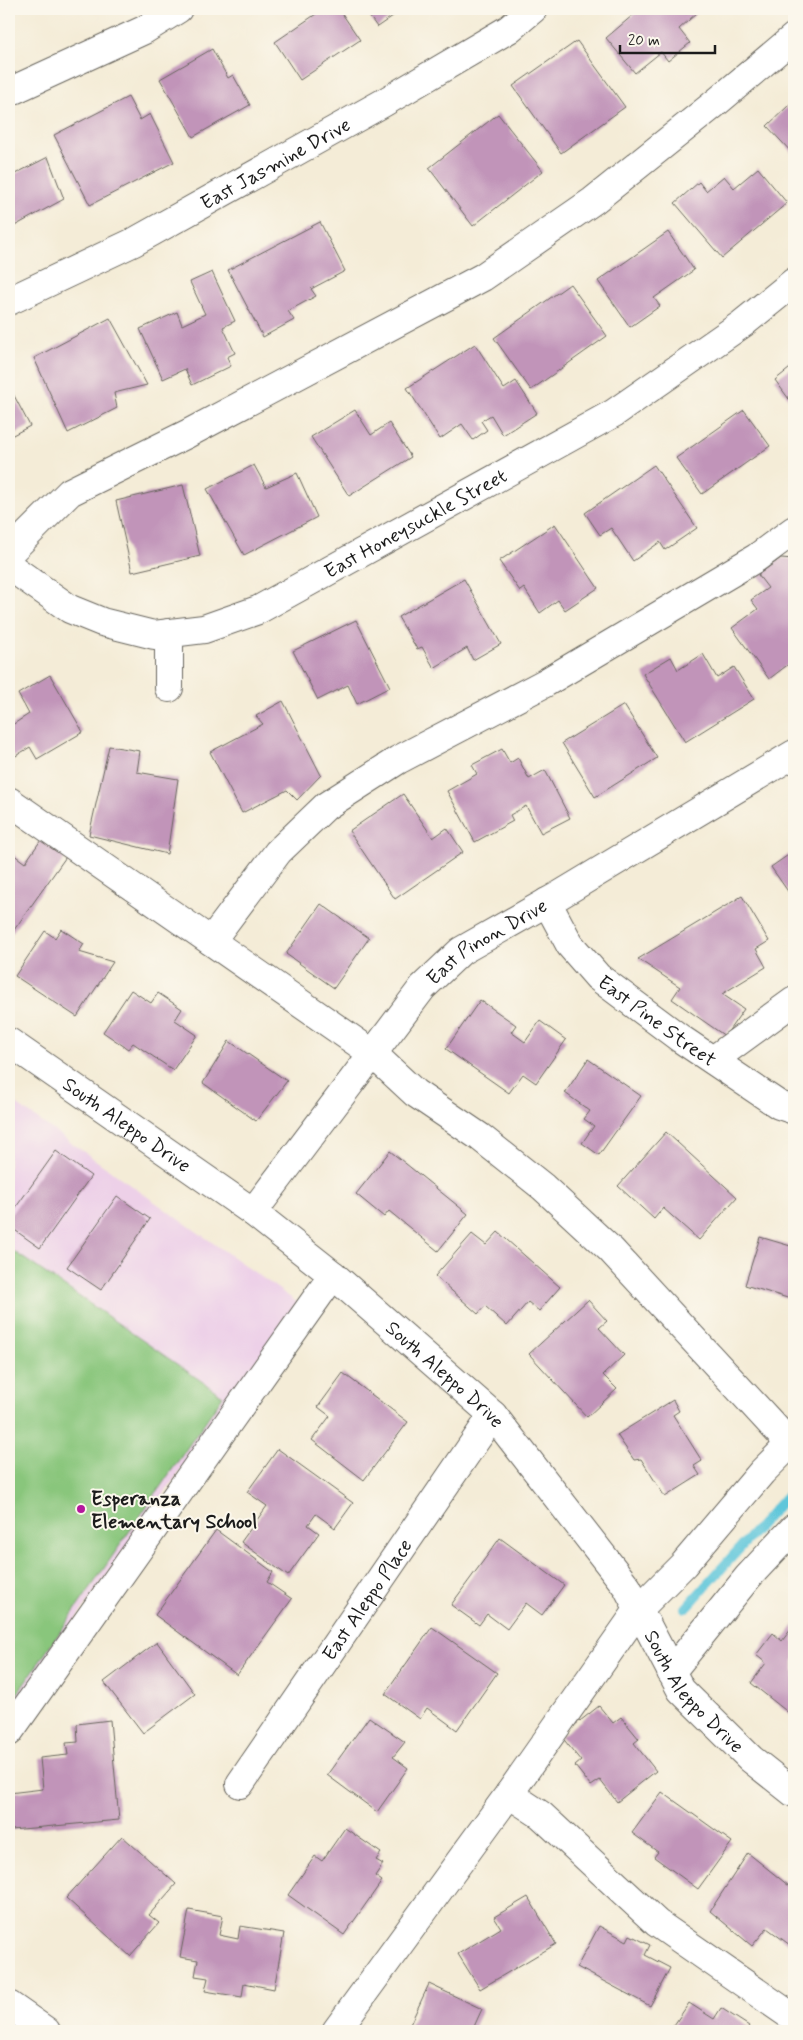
<svg xmlns="http://www.w3.org/2000/svg" width="803" height="2040" font-family="Mynerve,sans-serif">
  <style>
    .built { fill: #edd0e8 }
    .green { fill: #89c67c; stroke: #52714c }
    .lines { fill: none; stroke-linecap: round; stroke-linejoin: round }
    .stream { stroke: #5ec6da; stroke-width: 10 }
    .building { fill: #c194b9 }
    .minor-casing { stroke: #68655d; stroke-width: 30 }
    .major-casing { stroke: #68655d; stroke-width: 30 }
    .minor { stroke: #fff; stroke-width: 28 }
    .major { stroke: #fff; stroke-width: 28 }
    .poi-dot { fill: #b5179e; stroke: #fbf7ec; stroke-width: 2 }
    .labels { text-anchor: middle; stroke-width: 4; stroke-linejoin: round; paint-order: stroke }
    .street-label { font-size: 20px; fill: #1c1c1c; stroke: #fbf7ec }
    .poi-label { font-size: 20px; font-weight: bold; fill: #1c1c1c; stroke: #fbf7ec; text-anchor: start }
  </style>
  <rect width="100%" height="100%" fill="#fbf7ec"/>
  <filter id="ink" filterUnits="userSpaceOnUse"><feTurbulence type="fractalNoise" baseFrequency=".02" numOctaves="2"/><feDisplacementMap in="SourceGraphic" scale="10" xChannelSelector="R" yChannelSelector="G"/><feConvolveMatrix kernelMatrix="1 2 1 2 8 2 1 2 1" color-interpolation-filters="sRGB"/></filter>
  <filter id="wash" filterUnits="userSpaceOnUse"><feTurbulence type="fractalNoise" baseFrequency=".0096" numOctaves="4" result="noise"/><feDisplacementMap in="SourceGraphic" scale="20" xChannelSelector="R" yChannelSelector="G"/><feGaussianBlur stdDeviation="1.12" result="paint"/><feColorMatrix in="noise" values="0 0 0 0 0 0 0 0 0 0 0 0 0 0 0 0 0 1.4 0 .05"/><feComposite in="paint" operator="in"/></filter>
  <g filter="url(#wash)">
    <rect width="100%" height="100%" fill="#f4ecd7"/>
    <polygon class="built" points="9,1099 298,1303 9,1714"/>
    <polygon class="green" points="9,1248 223,1396 9,1706"/>
    <g class="lines">
      <polyline class="stream" points="686,1608 794,1488"/>
    </g>
    <g id="blocks">
      <g class="building">
        <polygon points="313,9 339,9 360,40 300,80 275,42 316,14"/>
        <polygon points="364,9 403,9 377,27"/>
        <polygon points="640,9 695,9 698,12 679,29 690,43 668,61 661,52 635,73 606,38"/>
        <polygon points="577,41 625,107 561,153 513,86"/>
        <polygon points="212,49 228,78 233,75 250,105 193,137 160,79"/>
        <polygon points="128,97 140,120 150,114 174,162 90,205 54,135"/>
        <polygon points="789,105 794,110 794,155 767,126"/>
        <polygon points="498,114 543,171 473,226 429,168"/>
        <polygon points="48,157 64,199 9,229 9,177"/>
        <polygon points="758,168 787,203 722,258 675,203 699,182 706,191 724,176 734,188"/>
        <polygon points="320,222 345,271 311,289 316,296 288,311 294,320 263,337 228,270"/>
        <polygon points="668,232 694,270 654,298 660,306 630,327 598,281"/>
        <polygon points="212,272 235,321 223,327 235,353 227,357 231,366 192,385 185,369 163,379 140,329 177,312 182,325 205,314 190,282"/>
        <polygon points="570,284 607,336 531,390 494,338"/>
        <polygon points="110,318 147,385 114,393 117,408 68,433 34,358"/>
        <polygon points="475,344 504,389 516,381 537,413 503,435 491,415 481,421 487,430 473,440 462,424 440,439 407,388"/>
        <polygon points="794,365 794,406 775,380"/>
        <polygon points="9,386 30,426 9,437"/>
        <polygon points="355,410 371,435 389,423 411,457 349,496 311,437"/>
        <polygon points="744,410 770,446 702,494 676,458"/>
        <polygon points="254,465 266,487 297,473 317,517 244,555 207,489"/>
        <polygon points="654,465 697,528 665,550 660,542 633,561 611,528 600,535 585,513"/>
        <polygon points="183,485 200,556 132,572 116,501"/>
        <polygon points="555,524 598,588 565,610 558,600 540,613 524,588 520,591 499,561"/>
        <polygon points="781,558 794,559 794,660 769,679 732,628 758,609 751,600 768,588 758,575"/>
        <polygon points="464,579 501,644 473,660 467,648 434,668 422,647 417,649 398,617"/>
        <polygon points="356,620 390,687 357,704 348,685 318,700 293,651"/>
        <polygon points="703,654 717,678 734,667 754,699 685,742 643,674 671,657 678,670"/>
        <polygon points="50,675 83,732 37,759 30,747 14,757 9,748 9,727 29,714 18,694"/>
        <polygon points="283,701 321,775 297,800 287,790 242,813 210,752 263,724 256,716"/>
        <polygon points="624,705 657,758 595,797 562,743"/>
        <polygon points="109,746 140,751 137,772 178,779 167,854 89,835"/>
        <polygon points="502,749 510,763 518,758 529,779 545,770 570,818 541,833 526,806 510,815 513,821 475,842 447,791 477,774 472,765"/>
        <polygon points="403,794 433,838 447,828 463,852 395,899 349,831"/>
        <polygon points="43,837 68,854 9,937 9,851 25,863"/>
        <polygon points="794,851 794,900 771,867"/>
        <polygon points="742,896 769,941 756,949 766,967 722,994 744,1009 725,1036 672,999 680,987 638,959"/>
        <polygon points="321,904 369,938 334,988 286,954"/>
        <polygon points="61,929 84,944 79,952 113,962 77,1017 15,976 45,931 55,938"/>
        <polygon points="131,990 151,1003 158,993 182,1009 175,1020 197,1035 173,1070 133,1043 128,1049 103,1032"/>
        <polygon points="480,1000 516,1025 511,1032 525,1042 540,1021 566,1040 536,1083 523,1074 509,1093 446,1049"/>
        <polygon points="229,1041 287,1081 256,1121 203,1083"/>
        <polygon points="588,1059 641,1096 599,1155 582,1143 594,1126 584,1119 590,1111 565,1093"/>
        <polygon points="666,1132 737,1197 699,1240 663,1208 654,1219 618,1186"/>
        <polygon points="56,1151 91,1176 40,1248 9,1226 9,1217"/>
        <polygon points="390,1151 468,1214 438,1251 389,1211 384,1217 356,1194"/>
        <polygon points="117,1196 150,1219 101,1290 67,1267"/>
        <polygon points="498,1232 560,1287 539,1311 528,1302 507,1326 485,1306 478,1314 435,1276 472,1234 486,1245"/>
        <polygon points="760,1237 794,1247 794,1300 745,1285"/>
        <polygon points="588,1300 607,1321 599,1328 624,1355 603,1375 617,1389 587,1417 529,1354"/>
        <polygon points="343,1373 408,1422 364,1480 312,1440 330,1416 318,1407"/>
        <polygon points="673,1400 679,1411 673,1415 702,1461 694,1466 700,1475 665,1497 641,1459 634,1460 617,1435"/>
        <polygon points="278,1449 353,1503 335,1528 316,1514 308,1525 319,1533 288,1576 241,1542 267,1506 247,1492"/>
        <polygon points="216,1530 273,1572 267,1582 292,1599 237,1675 155,1615"/>
        <polygon points="500,1538 564,1585 542,1615 526,1603 507,1629 487,1614 479,1625 451,1605"/>
        <polygon points="794,1625 794,1709 790,1714 751,1683 766,1663 756,1655 773,1633 782,1641"/>
        <polygon points="432,1627 497,1673 457,1730 427,1708 420,1719 385,1694"/>
        <polygon points="157,1642 195,1694 143,1733 104,1682"/>
        <polygon points="599,1706 613,1723 621,1717 639,1739 634,1743 656,1771 617,1802 600,1780 591,1786 575,1766 581,1761 561,1736"/>
        <polygon points="369,1717 405,1742 393,1757 408,1768 377,1812 327,1775"/>
        <polygon points="110,1720 119,1820 11,1830 9,1793 43,1789 40,1758 68,1755 66,1743 78,1742 77,1724"/>
        <polygon points="662,1792 732,1842 698,1889 654,1857 658,1852 632,1833"/>
        <polygon points="345,1828 381,1853 376,1860 383,1864 375,1876 382,1881 344,1935 288,1895 315,1856 322,1861"/>
        <polygon points="122,1836 176,1884 149,1915 159,1923 130,1956 66,1898"/>
        <polygon points="748,1853 794,1890 794,1948 767,1928 752,1946 710,1911"/>
        <polygon points="528,1897 556,1944 480,1989 458,1954 501,1928 494,1917"/>
        <polygon points="189,1910 223,1916 219,1935 238,1939 240,1926 284,1933 274,1989 244,1983 242,1997 205,1991 208,1978 195,1976 198,1960 180,1957"/>
        <polygon points="599,1926 627,1941 630,1935 650,1945 645,1955 670,1968 650,2006 577,1967"/>
        <polygon points="429,1984 482,2009 472,2031 407,2031"/>
        <polygon points="689,2003 714,2019 721,2008 749,2026 746,2031 670,2031"/>
      </g>
    </g>
  </g>
  <g filter="url(#ink)">
    <use href="#blocks" fill-opacity="0" stroke="#68655d" stroke-width="1"/>
    <g class="lines">
      <g class="minor-casing">
        <g id="minor">
          <polyline points="9,92 144,30 178,9"/>
          <path id="s1" d="M9,301L134,242L383,103L509,29L533,9"/>
          <polyline points="9,553 70,492 187,434 483,277 593,201 718,101 794,37"/>
          <path id="s2" d="M9,566L70,609L102,622L154,635L204,629L258,610L614,413L742,324L794,282"/>
          <polyline points="169,633 169,688"/>
          <polyline points="9,801 372,1053 415,1093 480,1137 543,1187 611,1250 790,1444"/>
          <path id="s3" d="M547,902L570,945L598,977L681,1039L779,1105L794,1110"/>
          <polyline points="211,941 278,852 326,806 398,760 545,683 756,558 794,530"/>
          <path id="s4" d="M9,1042L253,1212L333,1275L493,1415L627,1587L681,1690L751,1759L794,1793"/>
          <polyline points="713,1060 794,1001"/>
          <path id="s5" d="M253,1212L423,987L461,951L558,896L794,754"/>
          <polyline points="671,1672 748,1577 794,1528"/>
          <polyline points="9,1732 333,1275"/>
          <path id="s6" d="M240,1784L493,1415"/>
          <polyline points="509,1794 541,1815 657,1923 794,2018"/>
          <polyline points="336,2031 509,1794 639,1609 684,1564 762,1472 794,1440"/>
        </g>
      </g>
      <g class="major-casing">
        <polyline id="major" points="9,2005 46,2031"/>
      </g>
      <use href="#minor" class="minor"/>
      <use href="#major" class="major"/>
    </g>
  </g>
  <circle class="poi-dot" cx="81" cy="1509" r="5"/>
  <g class="labels">
    <g class="street-label">
      <text dy="7" stroke="none"><textPath href="#s1" startOffset="300">East Jasmine Drive</textPath></text>
      <text dy="7" stroke="none"><textPath href="#s2" startOffset="450">East Honeysuckle Street</textPath></text>
      <text dy="7" stroke="none"><textPath href="#s5" startOffset="361">East Pinon Drive</textPath></text>
      <text dy="7" stroke="none"><textPath href="#s3" startOffset="165">East Pine Street</textPath></text>
      <text dy="7" stroke="none"><textPath href="#s4" startOffset="144">South Aleppo Drive</textPath></text>
      <text dy="7" stroke="none"><textPath href="#s4" startOffset="549">South Aleppo Drive</textPath></text>
      <text dy="7" stroke="none"><textPath href="#s6" startOffset="224">East Aleppo Place</textPath></text>
      <text dy="7" stroke="none"><textPath href="#s4" startOffset="955">South Aleppo Drive</textPath></text>
    </g>
    <g class="poi-label">
      <text x="91" y="1505">Esperanza<tspan x="91" dy="23">Elementary School</tspan></text>
    </g>
  </g>
  <rect width="803" height="2040" fill="none" stroke="#fbf7ec" stroke-width="30"/>
  <path d="M620 45v8h95v-8" fill="none" stroke="#1c1c1c" stroke-width="2.5"/>
  <text x="628" y="45" font-size="15" fill="#1c1c1c" stroke="#fbf7ec" stroke-width="4" paint-order="stroke">20 m</text>
</svg>
